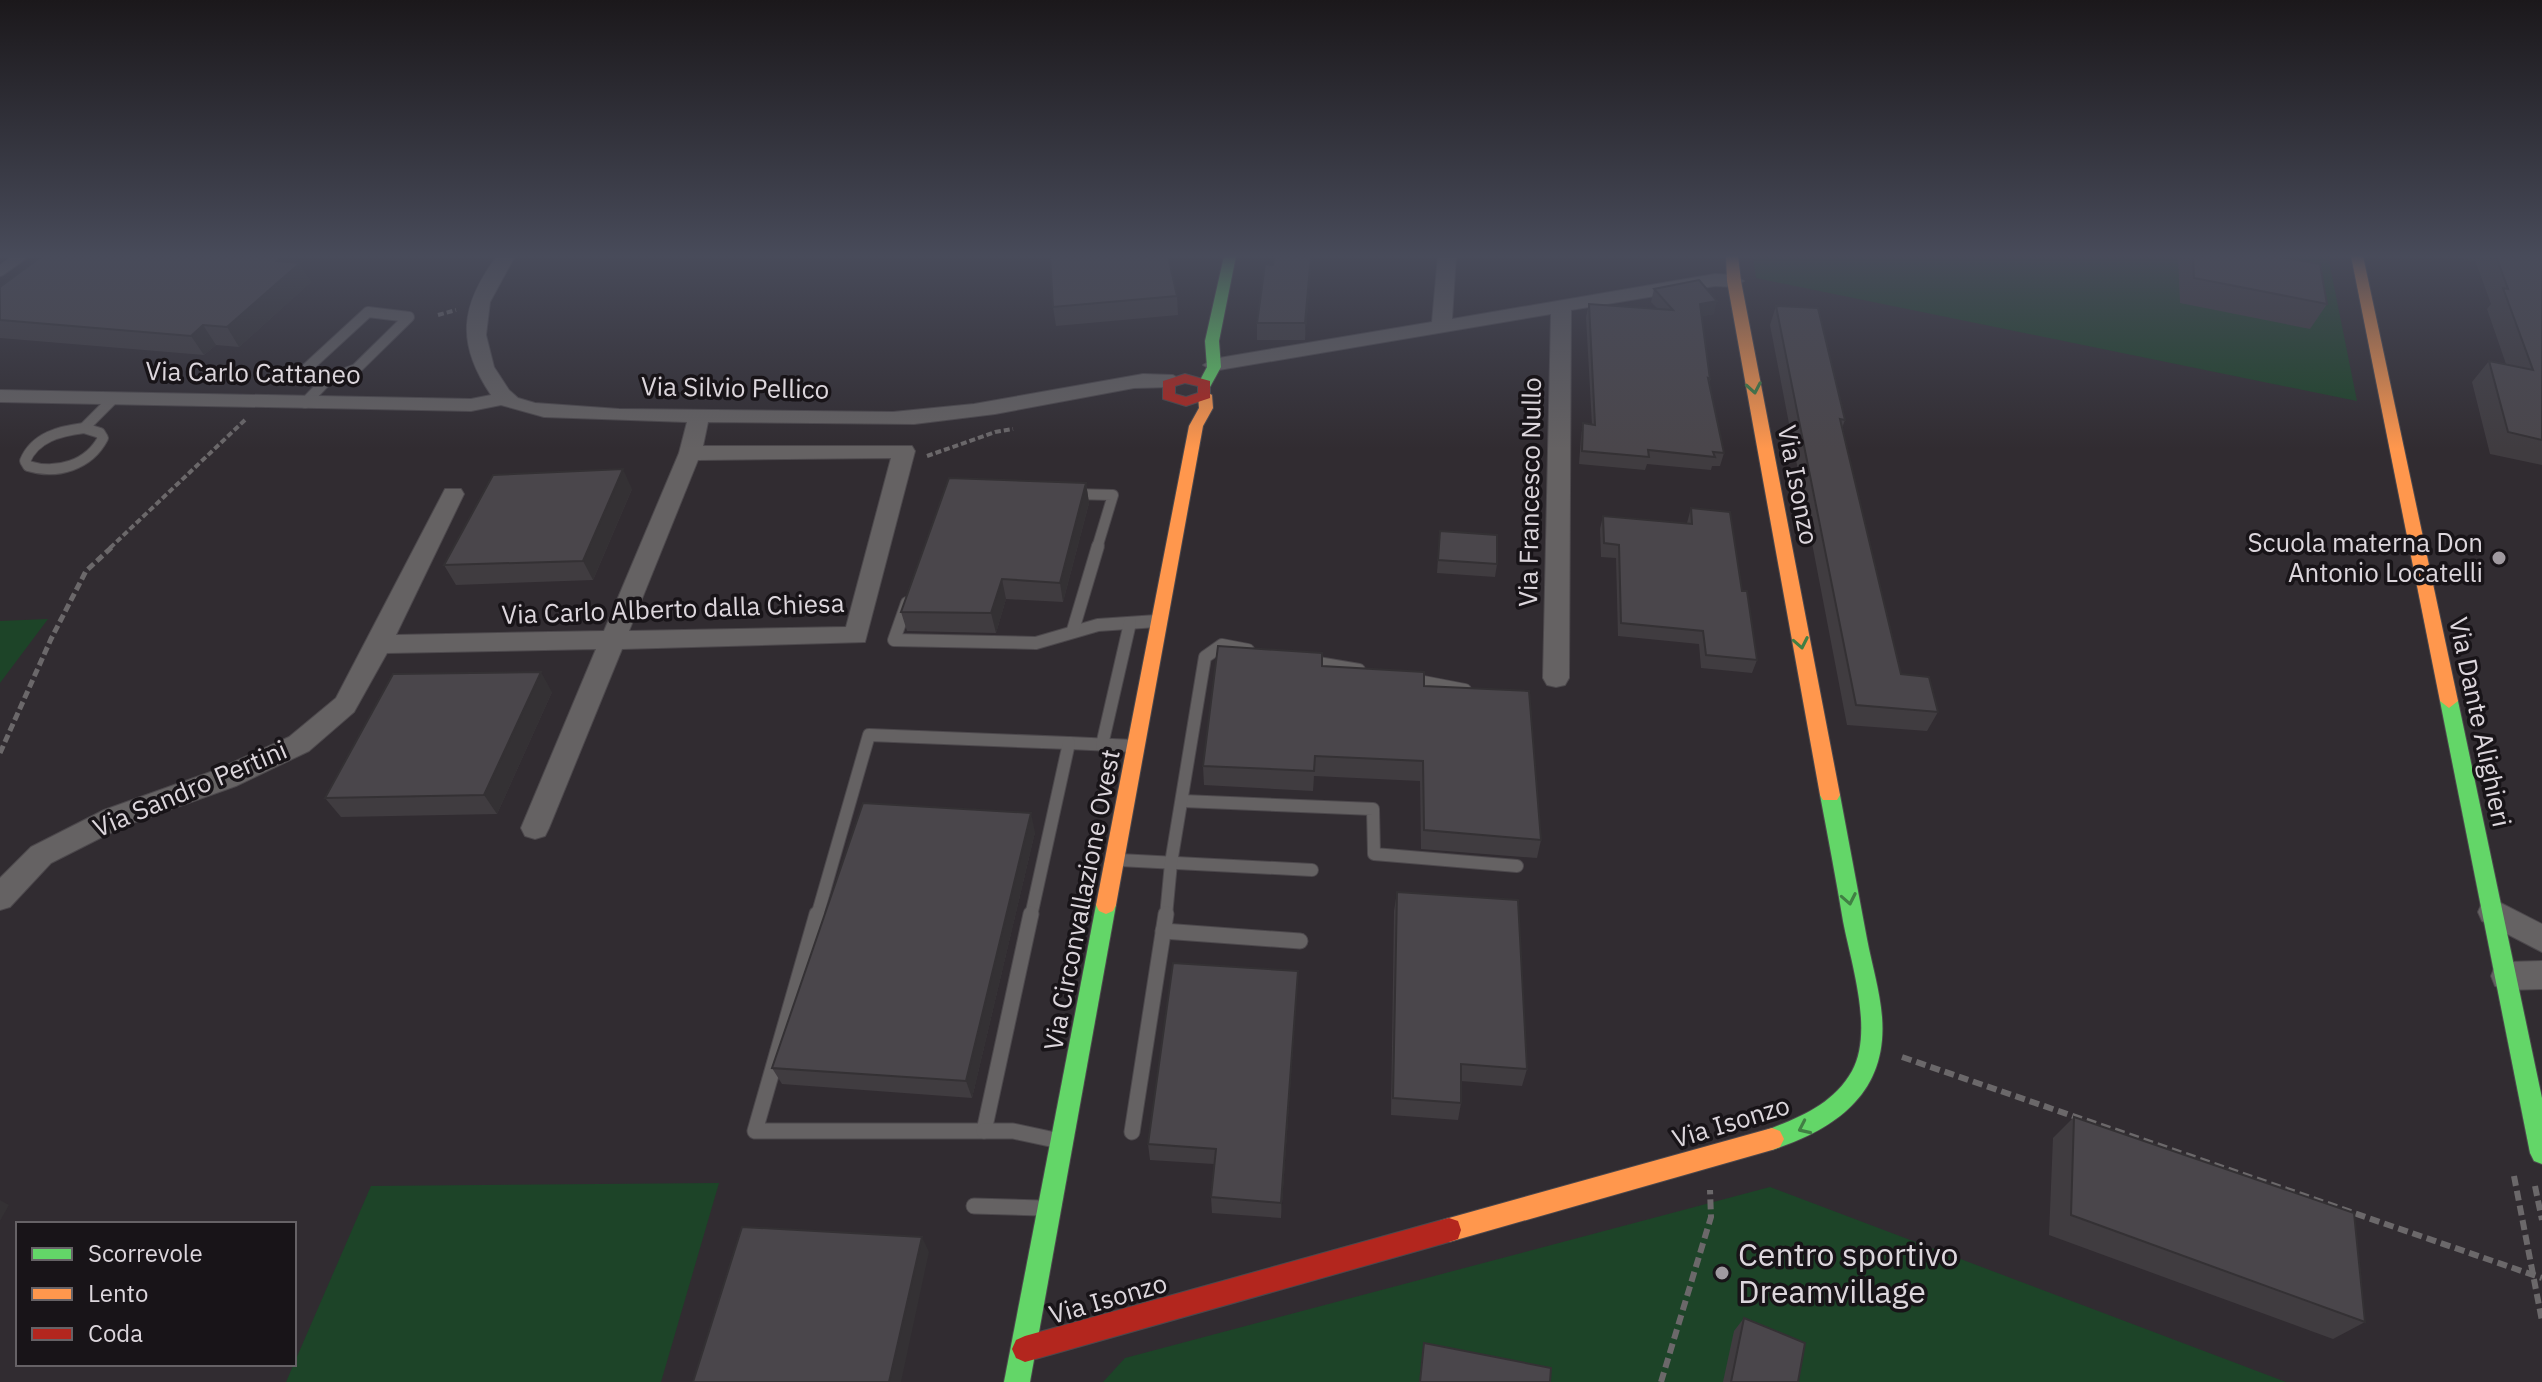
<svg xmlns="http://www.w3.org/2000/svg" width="2542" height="1382" font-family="'IBM Plex Sans',sans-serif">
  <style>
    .green { fill: #1d4428 }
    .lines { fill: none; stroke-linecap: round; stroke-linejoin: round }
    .lane-far2-casing { stroke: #4c484c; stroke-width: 12 }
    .lane-far1-casing { stroke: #4c484c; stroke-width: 14 }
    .lane-casing { stroke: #4c484c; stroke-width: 17 }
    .street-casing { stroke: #4c484c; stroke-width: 2 }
    .fast-casing { stroke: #4c484c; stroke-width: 2 }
    .slow-casing { stroke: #4c484c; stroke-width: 2 }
    .jam-casing { stroke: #4c484c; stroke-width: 2 }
    .path-far2 { stroke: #6b686a; stroke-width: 4; stroke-dasharray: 6 3; stroke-linecap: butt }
    .path-far1 { stroke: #6b686a; stroke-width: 5; stroke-dasharray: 8 4; stroke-linecap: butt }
    .path { stroke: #6b686a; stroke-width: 6; stroke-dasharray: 10 5; stroke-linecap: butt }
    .lane-far2 { stroke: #656263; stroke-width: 10 }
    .lane-far1 { stroke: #656263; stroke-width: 12 }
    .lane { stroke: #656263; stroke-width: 15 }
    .street { fill: #656263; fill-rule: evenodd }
    .fast { fill: #63d668; fill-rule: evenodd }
    .slow { fill: #ff974d; fill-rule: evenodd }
    .jam { fill: #b3261e; fill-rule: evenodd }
    .wall { fill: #403c40 }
    .shaded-wall { fill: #343134 }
    .building { fill: #4a464b; stroke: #343134; stroke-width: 2 }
    .oneway { stroke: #417f44 }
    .poi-dot { fill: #a09aa0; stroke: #181418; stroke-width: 3 }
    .labels { text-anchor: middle; stroke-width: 7; stroke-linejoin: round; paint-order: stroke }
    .street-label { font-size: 26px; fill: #dcd6dc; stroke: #181418 }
    .poi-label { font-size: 26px; fill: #dcd6dc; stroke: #181418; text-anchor: end }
    .near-poi-label { font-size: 32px; fill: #dcd6dc; stroke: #181418; text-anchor: start }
  </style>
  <rect width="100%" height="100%" fill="#312c31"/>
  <g class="green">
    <polygon points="1753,256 2328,256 2357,401 1756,278"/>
    <polygon points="48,619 0,683 0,621"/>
    <polygon points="719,1183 661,1382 286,1382 371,1186"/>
    <polygon points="1770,1187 2286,1382 1103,1382 1125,1358"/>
  </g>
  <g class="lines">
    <g class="lane-far2-casing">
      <g id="lane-far2">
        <polyline points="0,271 21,256"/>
        <polygon points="368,312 409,317 356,369 327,380 305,370"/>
        <polyline points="305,403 327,380"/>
        <path d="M84,428L100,433L103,438C89,465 57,475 28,466L25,461C35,437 60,431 84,428Z"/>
        <polyline points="84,428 113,399"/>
        <polyline points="1074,494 1113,495 1097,548"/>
      </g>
    </g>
    <g class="lane-far1-casing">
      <g id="lane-far1">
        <polyline points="907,603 894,640 1036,643 1098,625 1157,621"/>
        <polyline points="1073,630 1098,546"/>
        <polyline points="1306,661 1359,670"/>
        <polyline points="1408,679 1465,690"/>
        <polyline points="1069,743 1134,746"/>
        <polyline points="1102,745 1130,623"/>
        <polyline points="1183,801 1373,809 1374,854 1517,866"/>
        <polyline points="1119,860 1312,870"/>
        <polyline points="817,916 869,735 1069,743"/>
        <polyline points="1031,916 1069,743"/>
        <polyline points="1166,916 1171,863 1205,657 1222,645 1248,650"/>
      </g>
    </g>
    <g class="lane-casing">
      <g id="lane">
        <polyline points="817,914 755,1131 984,1131 1031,914"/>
        <polyline points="1163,931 1300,941"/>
        <polyline points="984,1131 1013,1131 1055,1140"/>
        <polyline points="1132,1132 1166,914"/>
        <polyline points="974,1206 1040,1208"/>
      </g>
    </g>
    <g class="street-casing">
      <g id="street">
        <path d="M497,256H515L490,302L486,335L494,367L509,390L518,398L535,403L619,409L893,412L974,404L1143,374L1173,375L1183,381L1173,387L1134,388L995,414L914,424L708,422L703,446H912L915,451L865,642L622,649L549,828L545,836L535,839L525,836L521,828L596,649L387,653L354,712L309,751L236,786L124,826L51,863L10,907L0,910V878L31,847L104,810L216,770L289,737L336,698L445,489H461L464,494L396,635L604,631L679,453L687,422L544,417L501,405L471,411L0,402V390L471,399L491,395C456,343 460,306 497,256ZM891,458L846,627L629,631L698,460Z"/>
        <polygon points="1438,256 1456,256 1452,319 1715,274 1734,275 1744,281 1734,287 1715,286 1571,310 1569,678 1565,685 1556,687 1547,685 1543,678 1551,314 1213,371 1203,365 1213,359 1432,322"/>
        <polygon points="2493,899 2542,924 2542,952 2482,921 2478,912 2482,903"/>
        <polygon points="2542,961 2542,989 2506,990 2495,986 2491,976 2495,966 2506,962"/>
      </g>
    </g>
    <g class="fast-casing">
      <g id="fast">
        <polygon points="1224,256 1236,256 1219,341 1221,367 1210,387 1205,388 1198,384 1207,367 1205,341"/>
        <polygon points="2449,694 2458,701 2542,1098 2542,1164 2534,1161 2530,1153 2440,701"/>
        <path d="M1830,787L1837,790L1840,795C1849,843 1858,891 1867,939C1872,965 1880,991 1882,1017C1888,1093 1836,1129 1772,1150L1764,1147L1760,1139L1764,1131C1798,1118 1833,1105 1852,1071C1874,1031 1851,963 1843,921C1836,879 1828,837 1820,795L1823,790Z"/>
        <polygon points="1106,896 1113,899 1116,905 1030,1382 1004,1382 1096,905 1099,899"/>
      </g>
    </g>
    <g class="slow-casing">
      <g id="slow">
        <polygon points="1726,256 1738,256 1741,281 1840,795 1837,800 1823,800 1820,795 1727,281"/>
        <polygon points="2351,256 2363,256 2458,701 2449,708 2440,701"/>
        <polygon points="1205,391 1212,395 1213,408 1203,426 1116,905 1113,911 1106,914 1099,911 1096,905 1189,426 1199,408 1198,395"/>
        <polygon points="1772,1128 1780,1131 1784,1139 1780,1147 1772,1150 1449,1242 1440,1239 1437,1230 1440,1221 1449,1218"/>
      </g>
    </g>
    <g class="jam-casing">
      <g id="jam">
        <path d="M1185,374L1210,381V398L1186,406L1163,399V381ZM1185,383L1198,386V393L1186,397L1175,394V386Z"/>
        <polygon points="1449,1218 1458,1221 1461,1230 1458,1239 1449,1242 1025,1362 1016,1358 1012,1349 1016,1340 1025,1336"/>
      </g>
    </g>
    <g class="path-far2">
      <polyline points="438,315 456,310"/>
      <polyline points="927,456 995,432 1013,429"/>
      <polyline points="110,548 246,419"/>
    </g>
    <polyline class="path-far1" points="0,753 51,639 86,571 113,546"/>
    <g class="path">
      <polyline points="1902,1057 2542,1278"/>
      <polyline points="2514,1176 2542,1321"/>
      <polyline points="2535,1186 2542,1220"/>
      <polyline points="1661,1382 1711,1217 1710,1190"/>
    </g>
    <use href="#lane-far2" class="lane-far2"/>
    <use href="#lane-far1" class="lane-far1"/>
    <use href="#lane" class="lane"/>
    <use href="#street" class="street"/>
    <use href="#fast" class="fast"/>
    <use href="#slow" class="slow"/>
    <use href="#jam" class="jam"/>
  </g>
  <g class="wall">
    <polygon points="42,256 292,256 311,282 239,347 216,345 204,355 0,338 0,287"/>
    <polygon points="1274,256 1312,256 1305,340 1257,340 1257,323 1273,265"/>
    <polygon points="2178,256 2275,256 2327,304 2310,329 2180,303"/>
    <polygon points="2461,256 2542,256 2542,465 2490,454 2472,382 2489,361 2506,364 2487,309 2491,304 2475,260 2462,259"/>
    <polygon points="1654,289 1714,314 1702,316 1710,379 1709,384 1724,453 1720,466 1712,466 1711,470 1647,464 1645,470 1579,464 1581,437 1583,423 1592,425 1586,317 1589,304 1658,309 1651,302"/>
    <polygon points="1177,296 1178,315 1056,326 1053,307"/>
    <polygon points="1776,306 1845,420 1842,428 1901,674 1938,712 1927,731 1847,725 1770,325"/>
    <polygon points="1086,483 1089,503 1063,602 1006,599 996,633 907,631 901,612"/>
    <polygon points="632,489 593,580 456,585 444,565"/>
    <polygon points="1691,508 1742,591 1757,660 1752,673 1701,668 1699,644 1618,636 1616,558 1601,557 1600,529 1603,516 1687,523"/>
    <polygon points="1440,531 1497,564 1495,577 1437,573"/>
    <polygon points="1322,666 1424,686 1541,840 1537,858 1421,849 1420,781 1314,776 1313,791 1204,785 1203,766"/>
    <polygon points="552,692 497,814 341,817 325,798"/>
    <polygon points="1035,832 972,1098 782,1084 772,1068"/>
    <polygon points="1397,892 1527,1069 1522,1086 1461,1081 1461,1103 1458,1120 1391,1115 1394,911"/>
    <polygon points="1297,989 1281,1218 1212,1213 1211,1197 1214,1164 1150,1160 1148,1144"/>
    <polygon points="2074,1117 2365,1322 2333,1339 2049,1235 2053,1138"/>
    <polygon points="1744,1318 1798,1382 1723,1382 1734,1331"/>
  </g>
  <g class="shaded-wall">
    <polygon points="283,256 292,256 297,265 300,263 311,282 239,347 227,327 277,261"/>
    <polygon points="1311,256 1312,256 1305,340 1305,323"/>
    <polygon points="1717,301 1714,314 1697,317 1700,304"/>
    <polygon points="203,325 216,345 204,355 191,336"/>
    <polygon points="623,469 632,489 593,580 583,561"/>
    <polygon points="1086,483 1089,503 1063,602 1060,583"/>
    <polygon points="1002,579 1006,599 996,633 991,613"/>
    <polygon points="541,672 552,692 497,814 484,795"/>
    <polygon points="1031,813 1035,832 972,1098 966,1081"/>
    <polygon points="1298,971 1297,989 1281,1218 1281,1203"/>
    <polygon points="0,1200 9,1205 0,1221"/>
    <polygon points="922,1237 929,1252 901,1382 889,1382"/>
  </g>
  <g class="building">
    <polygon points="42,256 283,256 277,261 300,263 227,327 203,325 191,336 0,320 0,287"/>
    <polygon points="1050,256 1168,256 1177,296 1053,307"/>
    <polygon points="1274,256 1311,256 1305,323 1257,323 1265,264 1273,265"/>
    <polygon points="2193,256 2275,256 2320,264 2327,304 2194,278"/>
    <polygon points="2496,256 2542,256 2542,440 2508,432 2489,361 2533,370 2503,288 2508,289"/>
    <polygon points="1699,280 1717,301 1700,304 1710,379 1708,378 1724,453 1713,452 1715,457 1648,450 1649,457 1582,451 1583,423 1595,425 1589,304 1673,310 1654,289"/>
    <polygon points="1776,306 1818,308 1845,420 1840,419 1901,674 1929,677 1938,712 1856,705"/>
    <polygon points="623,469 583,561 444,565 493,475"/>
    <polygon points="949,478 1086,483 1060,583 1002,579 991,613 901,612"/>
    <polygon points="1691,508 1730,512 1742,591 1747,591 1757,660 1706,655 1703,631 1621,623 1619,545 1604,543 1603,516 1692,524"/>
    <polygon points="1440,531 1497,535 1497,564 1438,560"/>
    <polygon points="1218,646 1322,653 1322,666 1424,672 1424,686 1529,691 1541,840 1424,830 1423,761 1315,756 1314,771 1203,766"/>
    <polygon points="541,672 484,795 325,798 393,674"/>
    <polygon points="863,803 1031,813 966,1081 772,1068"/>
    <polygon points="1397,892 1518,900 1527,1069 1461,1064 1461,1103 1393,1098"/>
    <polygon points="1173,963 1298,971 1281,1203 1211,1197 1216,1149 1148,1144"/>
    <polygon points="2074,1117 2354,1213 2365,1322 2071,1215"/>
    <polygon points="742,1227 922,1237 889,1382 693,1382"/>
    <polygon points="1744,1318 1805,1343 1798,1382 1731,1382"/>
    <polygon points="1424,1343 1551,1368 1550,1382 1420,1382"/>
  </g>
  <defs><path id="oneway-chevron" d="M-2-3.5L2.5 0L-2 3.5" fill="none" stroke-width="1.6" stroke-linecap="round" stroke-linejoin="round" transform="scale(2)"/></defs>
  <g class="oneway">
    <use href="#oneway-chevron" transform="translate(1754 388) rotate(80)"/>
    <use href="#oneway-chevron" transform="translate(1801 643) rotate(79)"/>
    <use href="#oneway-chevron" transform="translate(1849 899) rotate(79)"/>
    <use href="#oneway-chevron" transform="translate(1804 1128) rotate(155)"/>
  </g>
  <linearGradient id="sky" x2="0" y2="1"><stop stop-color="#1b181b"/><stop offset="0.57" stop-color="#484b5a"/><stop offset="1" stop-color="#484b5a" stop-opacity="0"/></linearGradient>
  <rect width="2542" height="449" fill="url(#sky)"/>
  <g class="poi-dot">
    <circle cx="2499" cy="558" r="8"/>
    <circle cx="1722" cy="1273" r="8"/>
  </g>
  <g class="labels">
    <g class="street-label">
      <text transform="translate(253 373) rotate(1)" y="9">Via Carlo Cattaneo</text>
      <text transform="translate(735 388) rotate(1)" y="9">Via Silvio Pellico</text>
      <text transform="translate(1798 485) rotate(79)" y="9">Via Isonzo</text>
      <text transform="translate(1530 492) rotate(-89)" y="9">Via Francesco Nullo</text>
      <text transform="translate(673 609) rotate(-2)" y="9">Via Carlo Alberto dalla Chiesa</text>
      <text transform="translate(2480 722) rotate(78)" y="9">Via Dante Alighieri</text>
      <text transform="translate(190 789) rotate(-23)" y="9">Via Sandro Pertini</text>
      <text transform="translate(1082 900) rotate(-79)" y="9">Via Circonvallazione Ovest</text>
      <text transform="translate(1731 1122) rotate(-17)" y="9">Via Isonzo</text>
      <text transform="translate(1108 1299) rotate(-16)" y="9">Via Isonzo</text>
    </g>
    <g class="poi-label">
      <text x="2483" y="552">Scuola materna Don<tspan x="2483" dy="30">Antonio Locatelli</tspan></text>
    </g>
    <g class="near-poi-label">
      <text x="1738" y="1266">Centro sportivo<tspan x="1738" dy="37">Dreamvillage</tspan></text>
    </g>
  </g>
  <rect x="16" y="1222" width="280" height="144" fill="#181418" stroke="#666266" stroke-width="2"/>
  <rect x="32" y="1248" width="40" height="12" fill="#63d668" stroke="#666266" stroke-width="2"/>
  <text x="88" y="1262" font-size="24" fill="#dcd6dc">Scorrevole</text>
  <rect x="32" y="1288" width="40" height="12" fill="#ff974d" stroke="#666266" stroke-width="2"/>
  <text x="88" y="1302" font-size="24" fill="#dcd6dc">Lento</text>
  <rect x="32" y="1328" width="40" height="12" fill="#b3261e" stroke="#666266" stroke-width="2"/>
  <text x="88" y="1342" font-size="24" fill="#dcd6dc">Coda</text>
</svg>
